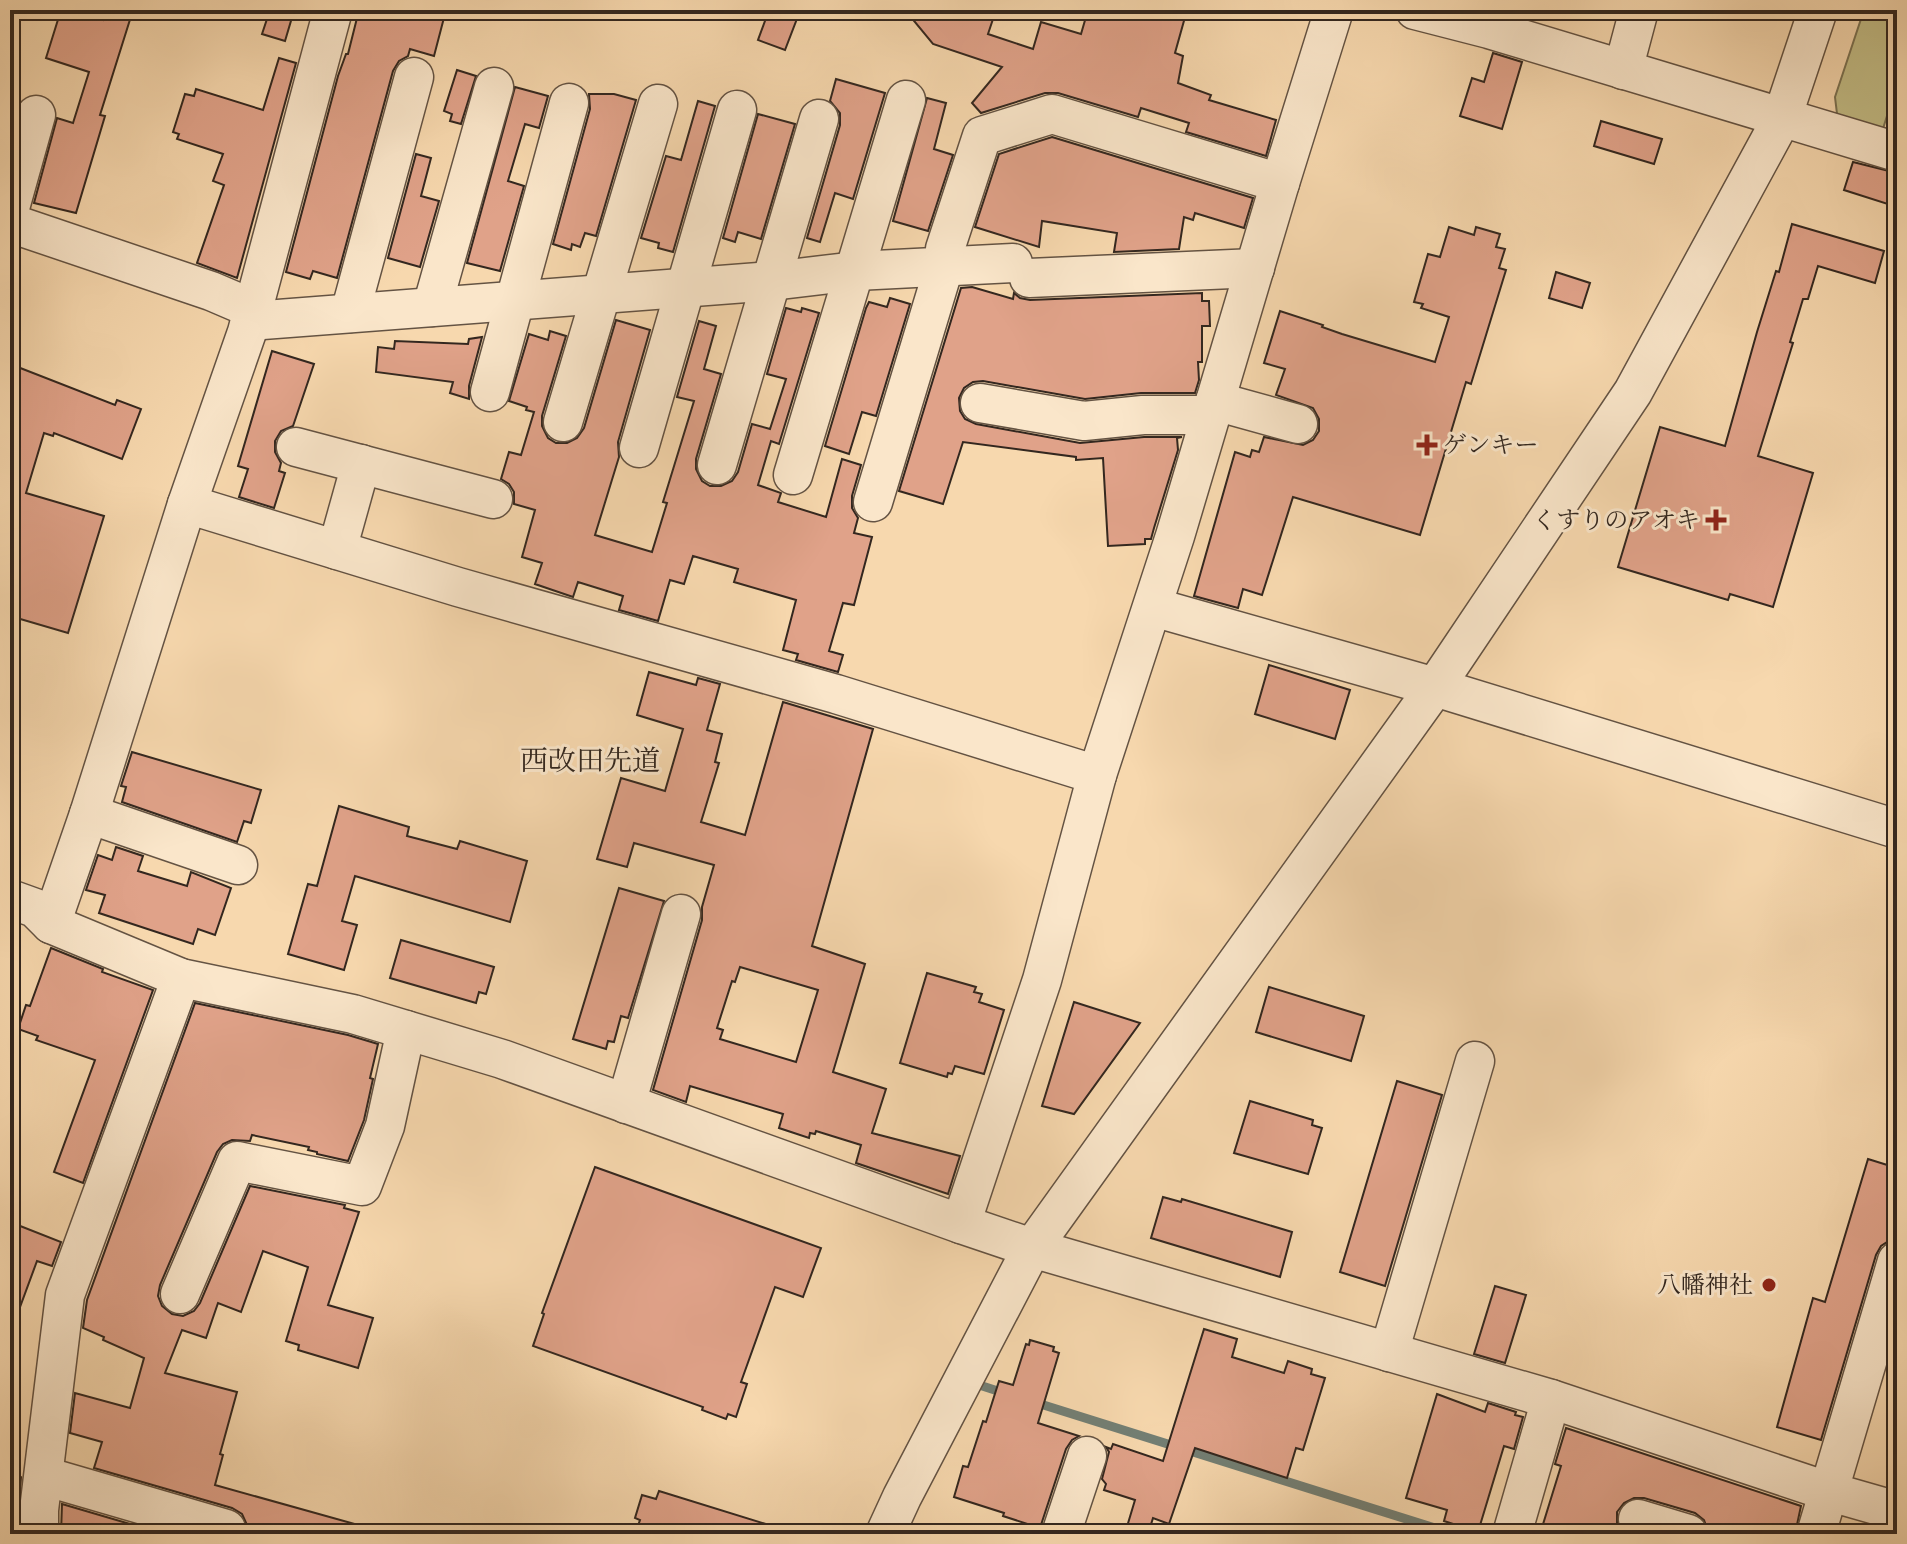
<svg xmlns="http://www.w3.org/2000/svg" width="1907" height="1544" font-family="'Sorts Mill Goudy','Noto Serif JP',serif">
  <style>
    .green { fill: #c3bd86; stroke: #7b7252; stroke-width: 2 }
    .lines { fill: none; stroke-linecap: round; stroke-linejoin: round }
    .stream { stroke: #737f74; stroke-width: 9 }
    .building { fill: #e0a289; stroke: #33271f; stroke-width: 2; fill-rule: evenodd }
    .minor-casing { stroke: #645343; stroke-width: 41 }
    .minor { stroke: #fae6ca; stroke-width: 38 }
    .poi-dot { fill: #8f2418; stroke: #fae6ca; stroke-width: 3 }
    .labels { text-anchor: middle; stroke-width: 6; stroke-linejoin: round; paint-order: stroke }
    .poi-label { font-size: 24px; fill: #33271f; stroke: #fae6ca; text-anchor: end }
    .quarter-label { font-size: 28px; fill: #33271f; stroke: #fae6ca }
  </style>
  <rect width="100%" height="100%" fill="#f7d8ae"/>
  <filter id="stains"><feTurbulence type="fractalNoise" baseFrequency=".0025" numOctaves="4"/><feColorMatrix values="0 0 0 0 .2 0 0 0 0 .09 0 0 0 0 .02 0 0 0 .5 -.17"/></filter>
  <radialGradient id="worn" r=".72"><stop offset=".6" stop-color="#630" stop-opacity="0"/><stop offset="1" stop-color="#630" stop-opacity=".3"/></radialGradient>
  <polygon class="green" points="1864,10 1897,10 1897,84 1881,135 1838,122 1835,97"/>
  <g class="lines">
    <g class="stream">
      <polyline points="973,1383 1004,1393"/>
      <polyline points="1034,1402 1454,1534"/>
    </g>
  </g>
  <g class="building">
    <polygon points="61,10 71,10 103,20 104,10 133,10 100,115 105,116 76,213 34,203 57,118 73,123 89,72 46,58"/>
    <polygon points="270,10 293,14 285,41 262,34"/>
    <polygon points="359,10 446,10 434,56 410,49 408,56 399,61 393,71 337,278 313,271 310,279 286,272 338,76 346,54 348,54"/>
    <polygon points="769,10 782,10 798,16 785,50 758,40"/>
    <polygon points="905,10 996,10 988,34 1033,49 1041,22 1081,34 1088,10 1187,10 1175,53 1183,56 1178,83 1211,95 1209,100 1276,120 1266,156 1186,132 1189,123 1141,108 1138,117 1058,93 1045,93 981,113 972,103 1002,67 933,44"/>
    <polygon points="1493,53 1522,62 1502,129 1460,116 1472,78 1484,82"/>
    <polygon points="279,58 296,63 237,278 197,263 224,185 213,181 223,154 177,139 179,134 173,132 185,94 194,96 196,89 263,110"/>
    <polygon points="457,70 476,76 461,124 450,121 452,114 444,111"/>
    <polygon points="836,79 885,93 853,199 835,193 820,242 807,238 840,125 840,113 830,101"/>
    <polygon points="515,87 548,96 539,128 525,124 508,181 524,186 500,271 467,263"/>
    <polygon points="589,94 614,94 636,100 596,236 585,233 580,247 572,244 571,250 553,244 590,109"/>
    <polygon points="927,98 946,103 934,149 953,155 928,231 893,221"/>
    <polygon points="698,101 715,106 673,252 658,248 659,243 641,238 666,156 681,160"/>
    <polygon points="758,114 795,124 761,239 738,232 735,242 723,238"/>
    <polygon points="1601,121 1662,139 1654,164 1594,146"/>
    <polygon points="1052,137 1253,198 1244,228 1195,213 1193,220 1184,217 1179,249 1114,252 1117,233 1042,221 1039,247 975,227 999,154"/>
    <polygon points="416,154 431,158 421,196 439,201 420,267 388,258"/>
    <polygon points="1853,162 1897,173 1897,207 1844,190"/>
    <polygon points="1792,224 1884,251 1875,283 1818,266 1808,299 1803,299 1790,342 1793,343 1758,456 1813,473 1773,607 1730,594 1728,600 1618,567 1660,427 1725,446 1757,332 1776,271 1779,272"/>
    <polygon points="1449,227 1474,235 1476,227 1500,234 1496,247 1505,249 1499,268 1506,270 1471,384 1466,382 1420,535 1293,497 1262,595 1243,589 1238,608 1194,596 1235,452 1250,457 1252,450 1259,452 1264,437 1303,445 1313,440 1319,431 1319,419 1313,408 1276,395 1285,369 1264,363 1280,311 1323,325 1322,327 1342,334 1435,362 1449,317 1421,308 1423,304 1414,302 1428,254 1440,257"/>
    <polygon points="1556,272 1590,283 1582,308 1549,298"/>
    <polygon points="972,287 1013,299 1014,293 1020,298 1030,300 1202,293 1202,301 1209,301 1210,326 1202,326 1202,362 1198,362 1199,380 1195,393 1141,393 1085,399 983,381 973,382 964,388 959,398 960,411 965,419 976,424 1080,443 1144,437 1182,437 1177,438 1178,450 1154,528 1151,539 1145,539 1145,544 1108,546 1103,458 1076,460 1076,457 963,442 943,504 899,491 961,288"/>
    <polygon points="890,298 910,304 876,416 862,412 849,454 825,446 866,308 869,302 887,307"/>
    <polygon points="786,308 801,312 802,308 819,313 779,444 771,441 758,485 781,493 778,502 826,517 842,459 861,465 852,496 852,508 858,518 854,533 872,537 854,605 843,603 829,651 843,655 838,672 796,660 798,654 783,650 796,600 734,582 738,569 693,556 684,584 670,580 658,621 619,610 623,596 578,582 573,597 535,584 542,563 522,557 535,510 514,504 514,492 509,484 501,479 509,452 521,455 534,412 526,410 527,407 509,401 529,334 548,340 550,331 566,336 542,416 542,426 548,438 556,443 567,443 577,438 584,428 616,320 650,330 618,442 619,457 595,535 652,552 667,503 663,502 694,401 677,397 699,321 716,326 704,369 721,374 696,459 696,469 702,481 710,486 721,486 732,481 738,472 752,424 770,429 786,379 767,374"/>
    <polygon points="482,337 469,386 469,399 450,393 453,382 376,372 378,347 394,349 395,341 468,344 469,339"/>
    <polygon points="272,351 314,364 293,426 281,431 275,441 275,452 281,463 279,471 285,473 274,508 239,497 248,469 238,466"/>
    <polygon points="10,364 115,405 117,400 141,409 122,459 54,433 53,436 44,433 26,493 104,516 68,633 10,616"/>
    <polygon points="1269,665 1350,690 1335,739 1255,714"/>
    <path d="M649,672L696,685L698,678L720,684L707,730L722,734L715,762L719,763L701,822L745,835L783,702L873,729L812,946L865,964L833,1072L886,1089L872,1133L960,1156L948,1194L856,1163L861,1145L816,1131L815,1134L810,1133L809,1138L779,1128L783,1114L690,1086L686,1102L653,1090L702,920V907L714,865L634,843L627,867L597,859L621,778L665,791L683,729L637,715ZM740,967L818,990L796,1062L720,1039L723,1030L717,1028L732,981L735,982Z"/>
    <polygon points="132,752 261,790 251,823 244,821 237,842 122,802 126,787 121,786"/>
    <polygon points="339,806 409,827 407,836 457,849 460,841 527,861 510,922 355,876 342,921 357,925 344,970 288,954 308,884 317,886"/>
    <polygon points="116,847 143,856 138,871 187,886 191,872 231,888 215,935 198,929 193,944 99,913 105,895 86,890 98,855 112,860"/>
    <polygon points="619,888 664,901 628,1018 621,1016 614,1042 608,1041 606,1049 573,1039"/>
    <polygon points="401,940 494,967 486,994 479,992 476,1003 390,978"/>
    <polygon points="51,948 103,969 102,972 153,990 83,1183 54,1172 95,1060 36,1040 38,1036 18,1029 26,1005 30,1006"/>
    <polygon points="927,973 976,987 974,992 982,994 979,1002 1004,1010 984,1074 955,1066 952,1074 948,1073 947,1077 900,1063"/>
    <polygon points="1269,987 1364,1016 1351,1061 1256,1032"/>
    <polygon points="1074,1002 1140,1023 1074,1114 1042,1106"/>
    <polygon points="195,1003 348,1035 378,1044 370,1078 373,1079 364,1120 348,1161 317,1154 317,1152 308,1150 309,1147 252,1135 250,1141 232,1140 223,1144 217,1152 160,1285 158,1296 162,1306 172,1314 183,1316 194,1311 200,1303 250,1186 345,1205 344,1208 359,1212 328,1305 373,1318 358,1368 298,1350 299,1345 286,1341 308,1267 263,1251 241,1312 218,1303 206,1338 182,1330 165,1373 237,1392 220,1454 223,1455 215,1485 369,1528 368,1534 247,1534 247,1525 242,1514 232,1508 94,1468 102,1442 70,1433 75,1393 130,1408 144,1358 103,1340 104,1337 83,1328 87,1300"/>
    <polygon points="1397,1081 1442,1095 1385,1286 1340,1272"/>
    <polygon points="1250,1101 1313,1120 1312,1125 1322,1128 1308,1174 1234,1153"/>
    <polygon points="1868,1159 1897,1168 1897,1219 1890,1240 1881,1246 1876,1255 1821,1440 1777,1427 1813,1298 1825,1302"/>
    <polygon points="595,1167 821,1248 803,1297 775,1287 741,1382 747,1384 736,1417 728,1414 726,1419 702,1410 703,1407 533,1346 544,1314 542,1313"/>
    <polygon points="1163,1197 1181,1202 1182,1199 1292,1232 1280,1277 1151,1238"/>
    <polygon points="10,1222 61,1242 52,1266 37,1261 13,1326 10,1326"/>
    <polygon points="1495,1286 1526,1295 1505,1363 1474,1354"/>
    <polygon points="1204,1329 1237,1339 1232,1357 1284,1373 1288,1361 1312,1369 1311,1374 1325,1378 1303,1450 1296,1448 1287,1478 1195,1448 1169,1524 1153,1518 1148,1534 1126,1530 1135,1500 1104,1490 1106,1484 1102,1479 1109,1452 1106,1447 1111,1449 1113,1444 1163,1461"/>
    <polygon points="1030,1340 1054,1347 1053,1351 1059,1353 1038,1423 1079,1436 1072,1440 1066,1449 1040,1528 1003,1516 1004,1513 954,1497 963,1466 968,1467 983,1421 986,1422 999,1381 1013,1385 1026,1344 1029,1345"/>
    <polygon points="1437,1394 1485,1412 1488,1403 1516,1412 1515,1415 1523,1417 1514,1449 1504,1446 1478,1532 1444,1521 1447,1510 1406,1498"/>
    <polygon points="1566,1428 1801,1506 1795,1534 1709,1534 1704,1520 1695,1513 1644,1498 1634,1498 1624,1503 1617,1512 1617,1523 1622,1534 1540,1534 1561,1466 1555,1464"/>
    <polygon points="10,1472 21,1477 17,1531 10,1531"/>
    <polygon points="659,1491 782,1529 782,1534 635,1534 640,1520 635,1518 642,1495 656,1499"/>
    <polygon points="62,1504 164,1534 61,1534"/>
  </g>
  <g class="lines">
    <g class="minor-casing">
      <g id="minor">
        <polyline points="1334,10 1280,183 1175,536 1097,775 1042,980 961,1224 1032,1248 1551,1399 1827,1491 1897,1511"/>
        <polyline points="1415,10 1489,29 1897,152"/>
        <polyline points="1623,70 1639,10"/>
        <polyline points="10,208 36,115"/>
        <polyline points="10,223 211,291 253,309"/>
        <polyline points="1029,278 1255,268"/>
        <polyline points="432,307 494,87"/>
        <polyline points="350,313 414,77"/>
        <polyline points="250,321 772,281 856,271 1013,263"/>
        <polyline points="490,392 569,103"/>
        <polyline points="1215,401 1298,424"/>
        <polyline points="980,403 1084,421 1143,415 1211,415"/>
        <polyline points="563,422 658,104"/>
        <polyline points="296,447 493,499"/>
        <polyline points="639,448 737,110"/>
        <polyline points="717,465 819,119"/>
        <polyline points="793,475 906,100"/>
        <polyline points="873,502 944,267 945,249 982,136 1052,114 1280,183"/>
        <polyline points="187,504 458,587 836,694 1097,775"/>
        <polyline points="337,550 361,464"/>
        <polyline points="1153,607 1435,687 1897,829"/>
        <polyline points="89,814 238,865"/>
        <polyline points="10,899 35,908 51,924 181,978 353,1014 502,1059 961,1224"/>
        <polyline points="51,924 89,814 187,504 247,332 333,10"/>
        <polyline points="626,1104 681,914"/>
        <polyline points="180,1294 237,1161 362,1186 385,1126 406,1030"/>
        <polyline points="1389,1352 1475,1061"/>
        <polyline points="44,1476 226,1529"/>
        <polyline points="1638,1519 1688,1534"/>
        <polyline points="39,1534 39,1510 65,1295 181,978"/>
        <polyline points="885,1534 902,1497 1032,1248 1435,687 1633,392 1782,118 1818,10"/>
        <polyline points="1061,1534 1087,1456"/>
        <polyline points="1512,1534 1551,1399"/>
        <polyline points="1816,1534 1897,1261"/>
      </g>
    </g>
    <use href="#minor" class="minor"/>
  </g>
  <g class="poi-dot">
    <path d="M1423 433h8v8h8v8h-8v8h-8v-8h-8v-8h8z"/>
    <path d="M1712 508h8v8h8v8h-8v8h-8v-8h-8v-8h8z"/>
    <circle cx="1769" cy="1285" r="8"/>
  </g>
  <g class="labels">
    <g class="poi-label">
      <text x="1443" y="453" text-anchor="start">ゲンキー</text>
      <text x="1700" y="528">くすりのアオキ</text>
      <text x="1753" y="1293">八幡神社</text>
    </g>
    <g class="quarter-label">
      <text x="590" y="770">西改田先道</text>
    </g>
  </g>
  <rect width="1907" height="1544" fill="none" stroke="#f7d8ae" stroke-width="40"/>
  <rect x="12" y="12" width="1883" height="1520" fill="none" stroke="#33271f" stroke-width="4"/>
  <rect x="20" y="20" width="1867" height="1504" fill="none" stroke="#33271f" stroke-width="2"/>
  <rect width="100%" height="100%" filter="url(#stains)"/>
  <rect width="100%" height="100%" fill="url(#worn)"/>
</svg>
